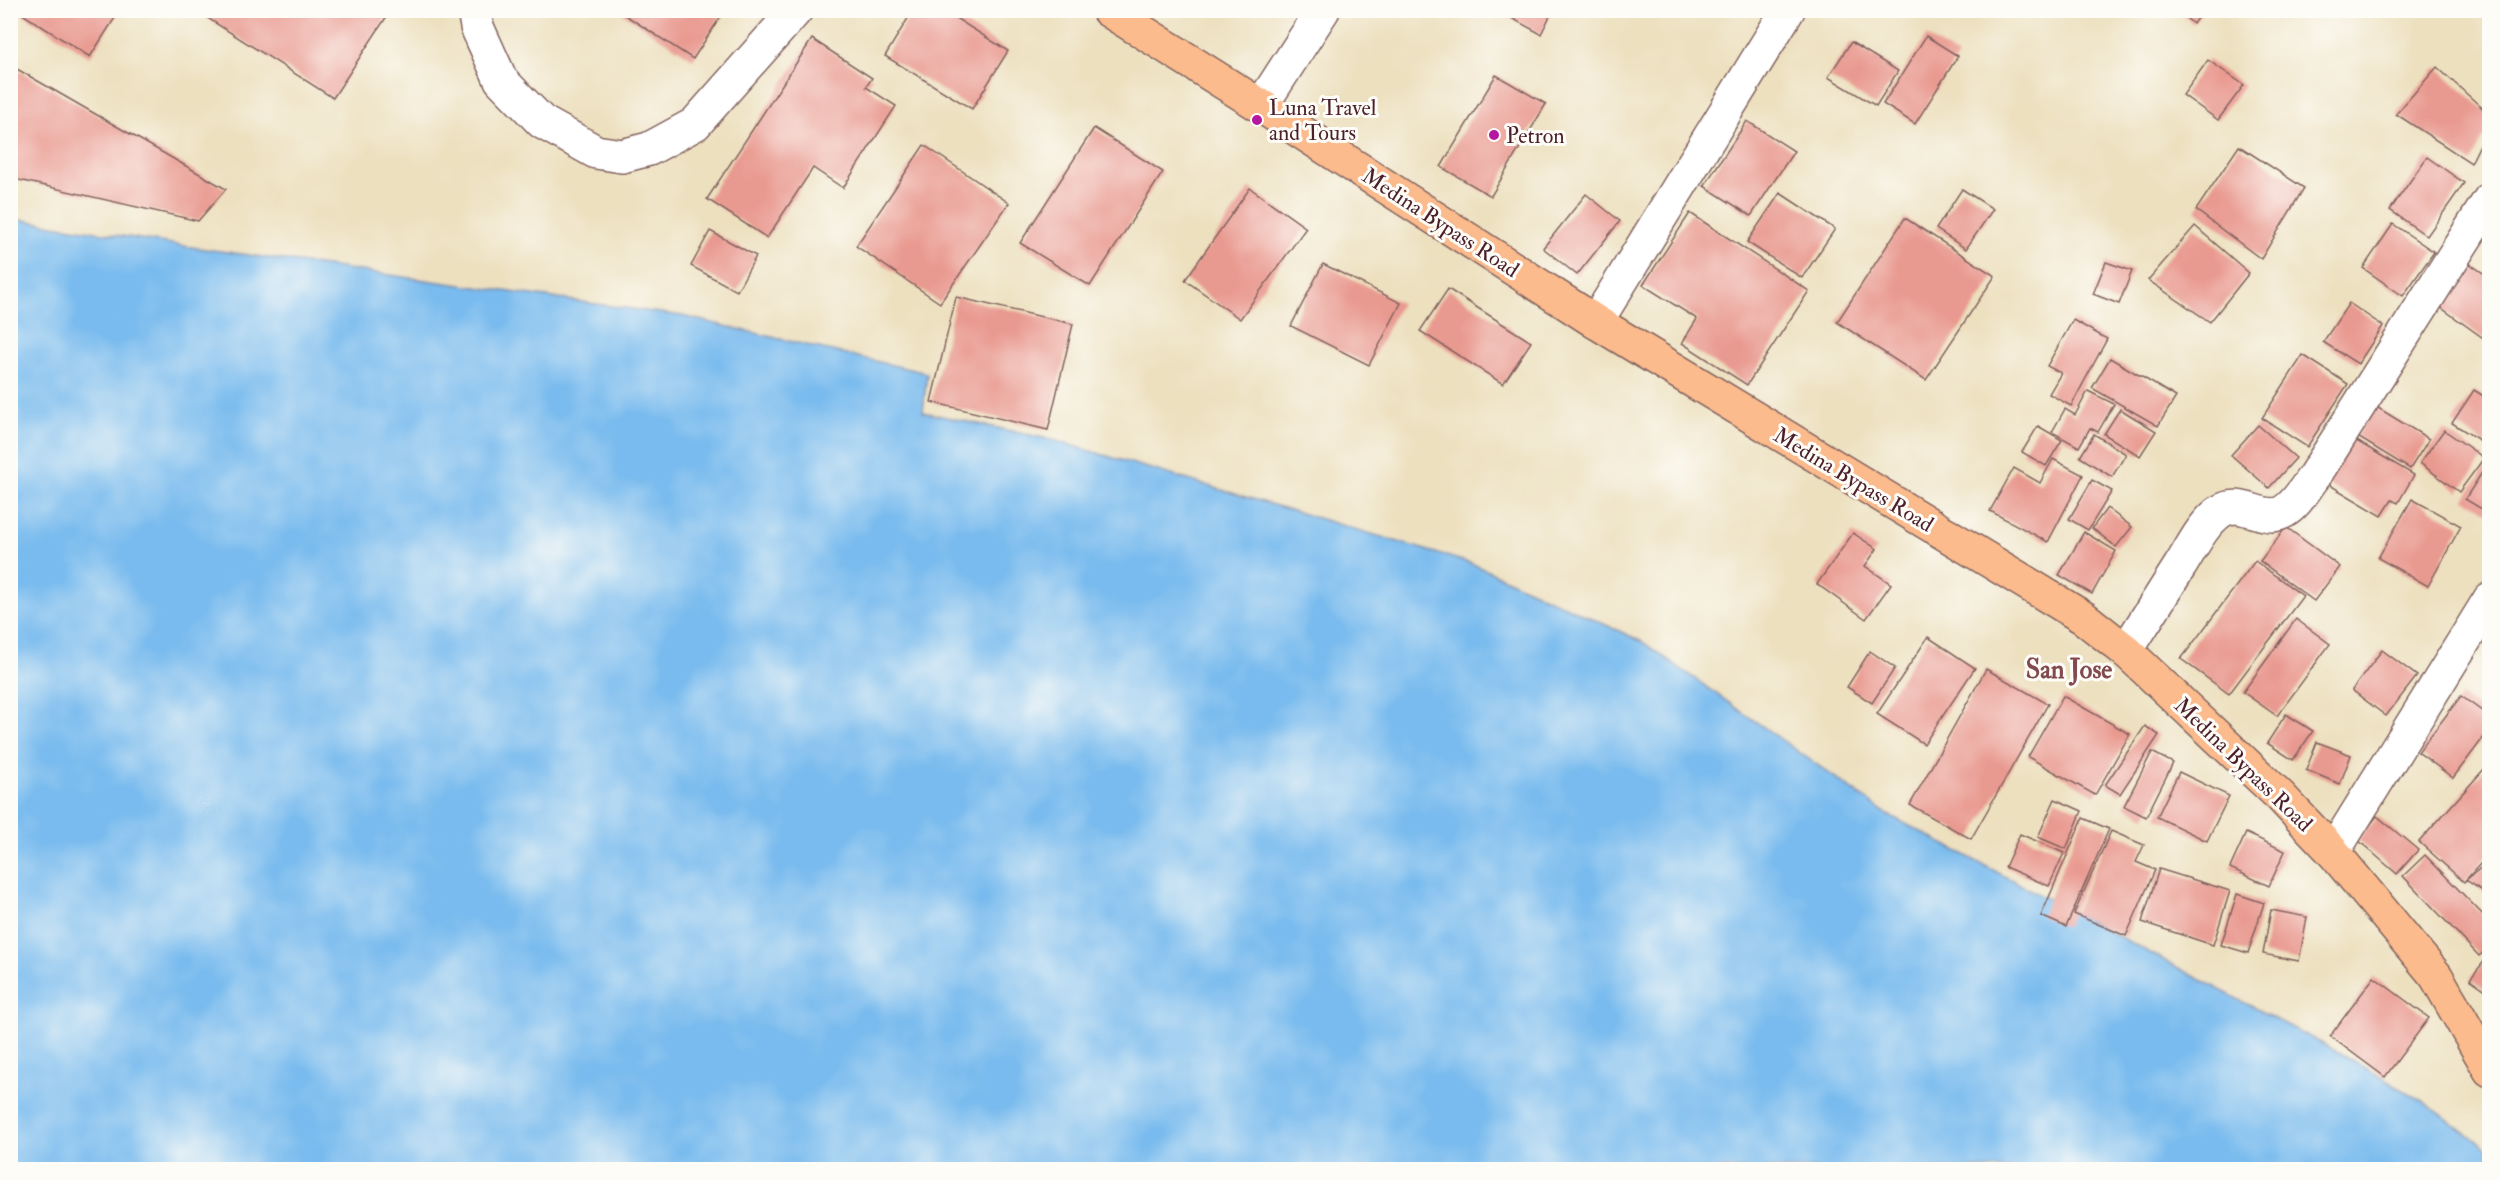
<svg xmlns="http://www.w3.org/2000/svg" width="2500" height="1180" font-family="'IM FELL Double Pica',serif">
  <style>
    .water { fill: #79bbee; stroke: #626d8c; stroke-width: 1.5 }
    .building { fill: #e99a90 }
    .lines { fill: none; stroke-linecap: round; stroke-linejoin: round }
    .minor-casing { stroke: #83635f; stroke-width: 36 }
    .major-casing { stroke: #83635f; stroke-width: 36 }
    .minor { stroke: #fff; stroke-width: 33 }
    .major { stroke: #fbbb8c; stroke-width: 33 }
    .poi-dot { fill: #b5179e; stroke: #fdfcf7; stroke-width: 2 }
    .labels { text-anchor: middle; stroke-width: 6; stroke-linejoin: round; paint-order: stroke }
    .poi-label { font-size: 22px; fill: #4a1f2b; stroke: #fdfcf7; text-anchor: start }
    .street-label { font-size: 22px; fill: #4a1f2b; stroke: #fdfcf7 }
    .quarter-label { font-size: 26px; font-weight: bold; fill: #824a4e; stroke: #fdfcf7 }
  </style>
  <rect width="100%" height="100%" fill="#fdfcf7"/>
  <filter id="ink" filterUnits="userSpaceOnUse"><feTurbulence type="fractalNoise" baseFrequency=".0167" numOctaves="2"/><feDisplacementMap in="SourceGraphic" scale="12" xChannelSelector="R" yChannelSelector="G"/><feConvolveMatrix kernelMatrix="1 2 1 2 8 2 1 2 1" color-interpolation-filters="sRGB"/></filter>
  <filter id="wash" filterUnits="userSpaceOnUse"><feTurbulence type="fractalNoise" baseFrequency=".008" numOctaves="4" result="noise"/><feDisplacementMap in="SourceGraphic" scale="24" xChannelSelector="R" yChannelSelector="G"/><feGaussianBlur stdDeviation="1.35" result="paint"/><feColorMatrix in="noise" values="0 0 0 0 0 0 0 0 0 0 0 0 0 0 0 0 0 1.4 0 .05"/><feComposite in="paint" operator="in"/></filter>
  <g filter="url(#wash)">
    <rect width="100%" height="100%" fill="#ede0bf"/>
    <polygon class="water" points="10,218 184,246 682,316 927,373 923,412 1053,440 1473,564 1641,641 1887,814 2336,1051 2424,1102 2487,1148 2489,1153 2489,1169 11,1169"/>
    <g id="blocks">
      <g class="building">
        <polygon points="16,10 120,10 90,57"/>
        <polygon points="195,10 391,10 333,98"/>
        <polygon points="617,10 725,10 693,59"/>
        <polygon points="913,10 943,10 1008,51 972,109 885,56"/>
        <polygon points="1501,10 1553,10 1541,34 1500,12"/>
        <polygon points="2177,10 2203,10 2193,24"/>
        <polygon points="1926,36 1958,56 1915,124 1883,104"/>
        <polygon points="812,39 872,78 866,87 896,106 843,188 813,168 767,238 707,199"/>
        <polygon points="1851,42 1898,71 1876,106 1828,77"/>
        <polygon points="2208,60 2244,85 2218,120 2183,95"/>
        <polygon points="10,65 226,189 198,221 10,178"/>
        <polygon points="2437,67 2490,115 2490,124 2471,163 2396,114"/>
        <polygon points="1496,75 1546,104 1491,196 1441,167"/>
        <polygon points="1747,121 1794,151 1751,216 1704,186"/>
        <polygon points="1094,128 1163,172 1090,286 1020,243"/>
        <polygon points="924,145 1009,203 940,303 856,246"/>
        <polygon points="2239,146 2304,188 2261,259 2196,210"/>
        <polygon points="2427,157 2464,183 2427,236 2390,210"/>
        <polygon points="1250,188 1306,228 1240,319 1185,280"/>
        <polygon points="1962,189 1993,209 1966,249 1936,229"/>
        <polygon points="1780,193 1835,229 1802,278 1747,242"/>
        <polygon points="1586,194 1620,221 1577,275 1543,248"/>
        <polygon points="1690,213 1809,291 1747,385 1682,343 1697,319 1643,285"/>
        <polygon points="1905,218 1995,276 1926,380 1837,322"/>
        <polygon points="2393,224 2434,252 2403,296 2363,268"/>
        <polygon points="2195,226 2249,273 2210,322 2148,280"/>
        <polygon points="710,231 756,256 737,291 691,266"/>
        <polygon points="2466,261 2490,278 2490,335 2486,340 2436,304"/>
        <polygon points="2106,262 2132,271 2119,304 2093,294"/>
        <polygon points="1323,264 1401,303 1369,365 1291,326"/>
        <polygon points="1448,289 1531,342 1503,384 1420,331"/>
        <polygon points="956,297 1073,324 1048,430 931,402"/>
        <polygon points="2349,303 2383,326 2358,364 2323,342"/>
        <polygon points="2073,320 2107,339 2071,406 2049,394 2061,373 2047,366"/>
        <polygon points="2303,355 2348,384 2307,447 2262,418"/>
        <polygon points="2110,358 2176,397 2158,426 2092,388"/>
        <polygon points="2474,390 2490,400 2490,447 2452,423"/>
        <polygon points="2088,391 2114,404 2098,432 2090,428 2079,447 2052,432 2065,409 2075,415"/>
        <polygon points="2375,406 2429,439 2410,469 2356,436"/>
        <polygon points="2120,409 2156,431 2140,456 2104,434"/>
        <polygon points="2258,425 2296,458 2269,488 2231,455"/>
        <polygon points="2038,426 2062,440 2046,466 2022,452"/>
        <polygon points="2444,430 2484,458 2459,492 2420,463"/>
        <polygon points="2094,434 2126,454 2112,477 2080,457"/>
        <polygon points="2350,437 2414,475 2398,503 2392,500 2382,516 2323,481"/>
        <polygon points="2053,459 2083,475 2048,542 1990,511 2014,468 2040,483"/>
        <polygon points="2490,460 2490,514 2465,499"/>
        <polygon points="2092,480 2112,491 2088,530 2069,519"/>
        <polygon points="2412,499 2461,526 2428,586 2378,558"/>
        <polygon points="2107,508 2132,527 2116,547 2092,528"/>
        <polygon points="2286,527 2340,567 2314,601 2260,561"/>
        <polygon points="2084,532 2116,551 2092,594 2059,575"/>
        <polygon points="1853,533 1877,549 1865,566 1891,584 1866,619 1817,584"/>
        <polygon points="2255,561 2303,596 2229,694 2181,659"/>
        <polygon points="2296,619 2330,644 2277,716 2243,692"/>
        <polygon points="1928,637 1975,668 1924,744 1877,714"/>
        <polygon points="2382,650 2417,676 2386,716 2352,690"/>
        <polygon points="1870,651 1895,668 1872,703 1847,687"/>
        <polygon points="1986,669 2048,704 1971,839 1910,805"/>
        <polygon points="2063,696 2130,734 2095,795 2028,757"/>
        <polygon points="2461,696 2490,717 2490,729 2453,778 2418,752"/>
        <polygon points="2286,714 2313,731 2293,760 2267,743"/>
        <polygon points="2145,726 2159,735 2120,794 2105,785"/>
        <polygon points="2317,742 2351,755 2340,784 2306,770"/>
        <polygon points="2152,752 2173,763 2146,817 2124,806"/>
        <polygon points="2485,768 2490,772 2490,853 2464,882 2419,842"/>
        <polygon points="2179,772 2229,796 2207,841 2157,817"/>
        <polygon points="2055,799 2082,811 2066,849 2038,837"/>
        <polygon points="2377,816 2418,850 2397,874 2358,840"/>
        <polygon points="2083,818 2109,829 2066,927 2041,916"/>
        <polygon points="2111,831 2144,845 2136,862 2155,870 2126,936 2074,914"/>
        <polygon points="2246,833 2285,851 2269,886 2230,868"/>
        <polygon points="2020,834 2064,853 2049,886 2005,867"/>
        <polygon points="2425,855 2490,922 2490,946 2479,956 2403,876"/>
        <polygon points="2490,860 2490,896 2466,880"/>
        <polygon points="2159,869 2230,891 2213,945 2142,922"/>
        <polygon points="2237,894 2264,903 2248,953 2221,945"/>
        <polygon points="2271,910 2307,917 2299,961 2263,954"/>
        <polygon points="2490,954 2490,993 2470,979"/>
        <polygon points="2374,977 2429,1018 2385,1077 2330,1036"/>
      </g>
    </g>
  </g>
  <g filter="url(#ink)">
    <use href="#blocks" fill-opacity="0" stroke="#83635f" stroke-width="1.5"/>
    <g class="lines">
      <g class="minor-casing">
        <g id="minor">
          <polyline points="474,10 477,27 501,80 542,122 596,152 622,156 649,149 695,124 796,10"/>
          <polyline points="1261,106 1323,10"/>
          <polyline points="1596,322 1788,10"/>
          <path d="M2126,651C2144,623 2162,594 2180,566C2191,549 2203,523 2221,511C2242,498 2264,523 2283,512C2296,505 2304,490 2313,478L2490,199"/>
          <polyline points="2333,852 2490,599"/>
        </g>
      </g>
      <g class="major-casing">
        <polyline id="major" points="1108,10 1261,106 1596,322 2084,618 2126,651 2280,796 2333,852 2436,976 2490,1070"/>
      </g>
      <use href="#minor" class="minor"/>
      <use href="#major" class="major"/>
    </g>
  </g>
  <g class="poi-dot">
    <circle cx="1257" cy="120" r="6"/>
    <circle cx="1494" cy="135" r="6"/>
  </g>
  <g class="labels">
    <g class="poi-label">
      <text x="1269" y="115">Luna Travel<tspan x="1269" dy="25">and Tours</tspan></text>
      <text x="1506" y="143">Petron</text>
    </g>
    <g class="street-label">
      <text transform="translate(1441 222) rotate(33)" y="8">Medina Bypass Road</text>
      <text transform="translate(1854 479) rotate(31)" y="8">Medina Bypass Road</text>
      <text transform="translate(2244 764) rotate(44)" y="8">Medina Bypass Road</text>
    </g>
    <g class="quarter-label">
      <text x="2069" y="678">San Jose</text>
    </g>
  </g>
  <rect width="2500" height="1180" fill="none" stroke="#fdfcf7" stroke-width="36"/>
</svg>
